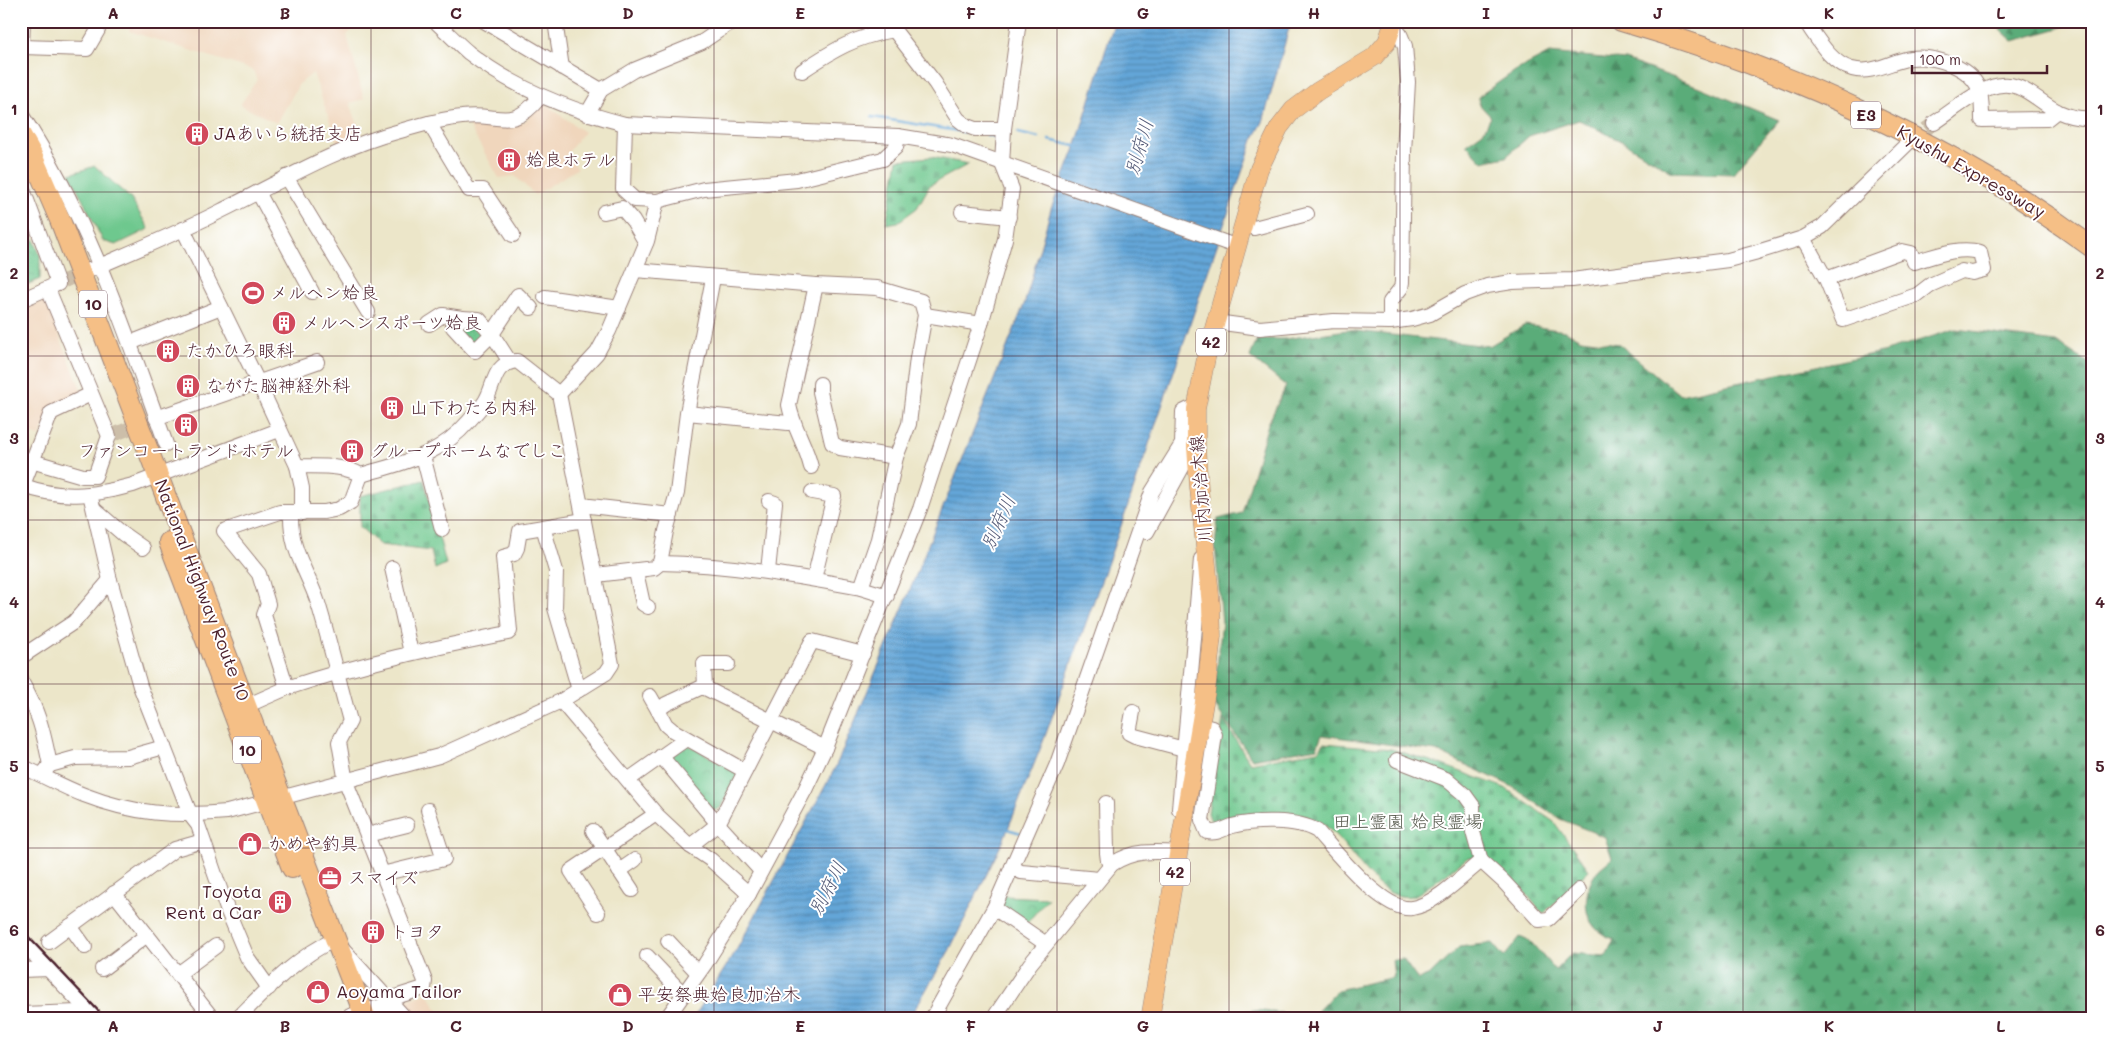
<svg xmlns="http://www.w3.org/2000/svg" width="2114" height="1040" font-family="Mali,'Klee One',sans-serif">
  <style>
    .built { fill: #f0d6bc }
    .grass { fill: #6ec88e; stroke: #5c745c }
    .forest { fill: url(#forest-firs); stroke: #526652 }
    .cemetery { fill: url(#cemetery-stones); stroke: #5c745c }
    .park { fill: url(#park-crowns); stroke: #5c745c }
    .water { fill: url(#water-rules); stroke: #566282 }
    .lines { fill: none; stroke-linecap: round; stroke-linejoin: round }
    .stream { stroke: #63a6d8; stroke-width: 2.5 }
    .minor-tunnel { stroke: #ccbea9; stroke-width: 14; stroke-dasharray: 14 7; stroke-linecap: butt }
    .minor-casing { stroke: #9b827a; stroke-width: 16 }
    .major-casing { stroke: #9b827a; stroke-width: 19 }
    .highway-casing { stroke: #9b827a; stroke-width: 22 }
    .minor { stroke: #fff; stroke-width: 14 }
    .major { stroke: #f5bf86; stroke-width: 18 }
    .highway { stroke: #f5bf86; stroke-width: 20 }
    .rail { stroke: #4a1f2b; stroke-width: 2.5 }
    .grid { fill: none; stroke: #4a1f2b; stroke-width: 1; stroke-opacity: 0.55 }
    .labels { text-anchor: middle; stroke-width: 4; stroke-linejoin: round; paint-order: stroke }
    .shield { fill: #fff; stroke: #80626b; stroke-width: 1 }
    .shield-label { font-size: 16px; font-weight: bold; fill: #4a1f2b }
    .poi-label { font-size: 18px; fill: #4a1f2b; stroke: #fff; text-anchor: start }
    .street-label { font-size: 18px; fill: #4a1f2b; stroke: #fff }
    .park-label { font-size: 18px; fill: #575a4e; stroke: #fff }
    .water-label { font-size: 19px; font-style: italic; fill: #555c79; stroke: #fff }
    .neatline { fill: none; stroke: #4a1f2b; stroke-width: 2 }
    .grid-label { font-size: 16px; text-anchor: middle; font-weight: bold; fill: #4a1f2b }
  </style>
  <defs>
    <pattern id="forest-firs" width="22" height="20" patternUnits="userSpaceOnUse" patternTransform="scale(1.25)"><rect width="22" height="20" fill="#5aac79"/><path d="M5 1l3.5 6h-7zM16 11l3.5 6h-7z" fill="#4c8b63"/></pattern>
    <pattern id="cemetery-stones" width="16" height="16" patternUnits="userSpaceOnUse" patternTransform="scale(1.25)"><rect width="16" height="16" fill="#6ec88e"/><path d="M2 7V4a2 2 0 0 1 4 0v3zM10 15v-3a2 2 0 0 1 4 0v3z" fill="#61ab7b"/></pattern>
    <pattern id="park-crowns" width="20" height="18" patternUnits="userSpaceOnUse" patternTransform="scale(1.25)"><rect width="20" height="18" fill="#6ec88e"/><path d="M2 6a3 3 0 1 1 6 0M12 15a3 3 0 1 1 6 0" fill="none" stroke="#61ab7b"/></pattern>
    <pattern id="water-rules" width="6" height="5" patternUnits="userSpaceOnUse" patternTransform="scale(1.25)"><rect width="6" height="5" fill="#63a6d8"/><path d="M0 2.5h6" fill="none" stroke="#5487af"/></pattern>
  </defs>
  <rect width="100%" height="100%" fill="#fff"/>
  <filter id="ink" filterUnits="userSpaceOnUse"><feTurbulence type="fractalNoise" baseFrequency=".02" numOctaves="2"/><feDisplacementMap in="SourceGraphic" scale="10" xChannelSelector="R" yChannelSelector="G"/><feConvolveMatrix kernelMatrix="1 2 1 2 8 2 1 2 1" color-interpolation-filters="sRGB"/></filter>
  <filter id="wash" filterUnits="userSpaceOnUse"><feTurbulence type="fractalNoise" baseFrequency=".0096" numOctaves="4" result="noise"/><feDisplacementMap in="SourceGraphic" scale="20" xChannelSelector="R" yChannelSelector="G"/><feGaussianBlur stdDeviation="1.12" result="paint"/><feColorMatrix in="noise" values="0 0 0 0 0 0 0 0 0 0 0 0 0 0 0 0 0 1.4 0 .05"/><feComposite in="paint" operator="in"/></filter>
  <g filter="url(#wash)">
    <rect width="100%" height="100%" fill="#ece6c9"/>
    <g class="built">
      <polygon points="129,21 360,21 347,35 364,99 350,103 362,136 338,145 313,73 299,84 277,123 240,105 257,80 253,70 129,31"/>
      <polygon points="544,103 584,132 566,155 578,168 535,195 515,176 499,178 468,124 523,123"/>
      <polygon points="45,300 83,394 50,409 40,436 21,430 21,312"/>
      <polygon points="428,993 442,1019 414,1019 399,1003"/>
    </g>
    <polygon class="grass" points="95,166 131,199 149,229 116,245 103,241 70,174"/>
    <g class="forest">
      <polygon points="1991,21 2076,21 2056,29 2013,41"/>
      <polygon points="1549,53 1625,60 1697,86 1779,120 1733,174 1672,172 1625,143 1579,120 1529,136 1506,157 1483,162 1466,144 1483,132 1491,117 1479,104 1479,96 1515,71"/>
      <path d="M1525,325L1565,331L1581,339L1619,344L1680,395L1882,352L1956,329L2056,342L2093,366V1019H1210L1252,1010L1313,1016L1337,990L1394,977L1392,960L1403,959L1418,980L1430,975L1459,947L1492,943L1504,957L1520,937L1531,942L1555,970L1572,953L1606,956L1614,939C1583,930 1580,899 1595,874C1599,868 1607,863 1612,858L1605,837L1560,819L1511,786L1436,751L1322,735L1317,748L1252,759L1213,703L1222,622L1215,546L1218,519L1242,513L1268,424L1286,386L1250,357L1257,339H1285L1347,330L1489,346Z"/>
    </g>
    <g class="cemetery">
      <polygon points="931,157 969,164 930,185 917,208 898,222 886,224 898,160"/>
      <polygon points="424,480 446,564 435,569 431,551 380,545 360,527 360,496"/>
      <path d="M1223,719L1250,763L1318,751L1324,743L1391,749L1437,763L1505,788L1554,822L1589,870L1543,914L1524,891L1493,864L1469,857C1460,863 1420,894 1413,896C1368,904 1348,826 1307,817C1301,816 1293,817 1288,817C1261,817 1238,819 1212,824L1208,813Z"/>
    </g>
    <g class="park">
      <polygon points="21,207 40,255 40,279 21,287"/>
      <polygon points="463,320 479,321 491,334 475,349 456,328"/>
      <polygon points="687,744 739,773 720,808 713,811 670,757"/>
      <polygon points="1004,896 1048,898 1027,923 999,904"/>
    </g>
    <polygon class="water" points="1112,21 1291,21 1263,122 1253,140 1121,526 1043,742 1003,841 949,951 909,1019 693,1019 737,949 835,768 906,600 1025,302 1051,209 1074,151 1114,23"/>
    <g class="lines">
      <g class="stream">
        <polyline points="872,117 964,132"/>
        <polyline points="1018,133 1039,138"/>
        <polyline points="987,135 995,137"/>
        <polyline points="1049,140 1079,147"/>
        <polyline points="1007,829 1021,833"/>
        <polyline points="1160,1019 1162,1010"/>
      </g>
    </g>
  </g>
  <g filter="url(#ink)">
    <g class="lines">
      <g class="minor-tunnel">
        <polyline points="1909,142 1934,123"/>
        <polyline points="64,281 87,271"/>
        <polyline points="115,434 156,418"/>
      </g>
      <g class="minor-casing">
        <g id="minor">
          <polyline points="23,21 22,47 87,49 98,30 97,21"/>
          <path d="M435,21C447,32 457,43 469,53C515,89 569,110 625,124L898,136L952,145L1238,247"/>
          <polyline points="484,21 601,90"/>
          <polyline points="555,21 562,68"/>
          <polyline points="892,21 894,30 935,83 958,119 967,126 975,129 1004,129"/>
          <path d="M1805,21C1817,38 1831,64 1852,69C1872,75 1891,61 1911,58C1934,55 1974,67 1980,93C1982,101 1982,111 1982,120L2047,119L2057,111"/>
          <path d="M802,71C835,49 855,37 894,30"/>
          <path d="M21,114C88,216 125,330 166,444"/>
          <polyline points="587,114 601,90 634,70 702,42 733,21"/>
          <polyline points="429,123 469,190 483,190 513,235"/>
          <path d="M1934,123C1951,112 1970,95 1989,88C2021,76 2035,101 2059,112C2070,117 2081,119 2093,118"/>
          <polyline points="625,124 623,189 635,200 657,201 704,189 797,180 883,159 896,147 898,136"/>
          <polyline points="286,177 368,312"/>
          <polyline points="21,184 58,284"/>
          <polyline points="258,192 312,292"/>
          <polyline points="604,212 622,208 633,221 646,243"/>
          <polyline points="962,212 1009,217"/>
          <polyline points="1244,224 1254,228 1307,214"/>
          <polyline points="183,229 258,382 297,466 302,488 302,513"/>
          <path d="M1803,238L1826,279L1843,320L1917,295L1930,285L1962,271L1972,273L1984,270L1980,252C1958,246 1935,256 1914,262L1911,253L1902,251L1826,279"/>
          <path d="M90,270C134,251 178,233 221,211C282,181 333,149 400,131C420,125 441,119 462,117C500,112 511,133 540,97"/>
          <path d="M635,270L816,285L877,288L921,301L925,315L917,358L909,424L896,457L878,539L861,588C794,576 728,564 660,563"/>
          <polyline points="545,297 619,308"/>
          <polyline points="21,300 55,285"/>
          <polyline points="925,315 981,324"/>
          <polyline points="1216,322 1260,328 1334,321 1390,322 1412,319 1430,314 1465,294 1487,286 1512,282 1572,280 1728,260 1754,253 1803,238 1822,227 1907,144"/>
          <polyline points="1390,322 1390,302 1401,288 1402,282 1404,152 1408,82 1405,46 1400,34 1392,27"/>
          <polyline points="429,324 443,315 462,318"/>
          <polyline points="130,343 221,307"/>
          <polyline points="510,362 492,334 479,319 462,318 453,327 475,351 492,334 518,295 531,308"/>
          <polyline points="820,384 820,392 832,443 840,448 896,457"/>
          <polyline points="559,394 597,353 609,331 647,241 657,201"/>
          <polyline points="687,413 788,423 792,422"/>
          <polyline points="156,418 317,362"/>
          <polyline points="423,456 442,529"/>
          <polyline points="21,458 83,476 95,476 109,436 48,289"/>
          <path d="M811,467C806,445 793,427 789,405L816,285"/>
          <path d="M361,475L351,502L339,509L324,512H280L224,531L259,574L268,604L264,615L287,688C359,664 433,648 508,633L510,631L503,557L514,554L517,548L520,531L584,520"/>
          <path d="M21,485C62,500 91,496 133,485L279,430"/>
          <polyline points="23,485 51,413 91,394"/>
          <polyline points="812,492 834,496 814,579"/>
          <polyline points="90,494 110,580 140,686 191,816 198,825 227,909 247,957 269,988"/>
          <polyline points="581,505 671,515"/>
          <polyline points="94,509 123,534 143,548"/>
          <path d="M291,513C290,552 307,569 318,603C330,642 339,682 350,721L339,742L346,782L425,981L424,988L389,999"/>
          <polyline points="543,527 556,571 555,608 579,690"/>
          <polyline points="1147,532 1183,466 1182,445"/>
          <polyline points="392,568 411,653"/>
          <polyline points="768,571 775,503 769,501"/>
          <polyline points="636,572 643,604 648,607"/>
          <polyline points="596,575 654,568 660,563 666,531 677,493 687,413 713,278"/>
          <polyline points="861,588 887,596"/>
          <polyline points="21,657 74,622 110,580"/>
          <path d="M21,681C39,712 43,730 50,765"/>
          <polyline points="705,688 704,664 728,664"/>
          <polyline points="650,696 658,710"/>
          <polyline points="561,701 656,814 690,846 711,860 749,894"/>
          <polyline points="246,706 287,688"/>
          <polyline points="1133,712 1129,733 1135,736 1184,749"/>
          <path d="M1200,725L1212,728L1215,735L1202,820L1207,832C1217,834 1223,829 1232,826C1255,820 1297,819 1317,831C1335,851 1383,912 1412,908C1434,905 1464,875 1481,861L1473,832V806L1465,795L1446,779L1397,760"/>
          <polyline points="661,756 718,824 761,871"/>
          <path d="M21,766C42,775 63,787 84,795C133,814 175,817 227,812L439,756L561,701L606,673L612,664L559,394L517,361C491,364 496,386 484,403C480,409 474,415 469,421C438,457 404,462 361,475C342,464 318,467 297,466"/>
          <polyline points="745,771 672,730 666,725 658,710 666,704 700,688 705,688 825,748"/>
          <polyline points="42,775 50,765 75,758 128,757 164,747"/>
          <polyline points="628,780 686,739"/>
          <polyline points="1106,803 1107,853 1108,861 1112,864"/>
          <polyline points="1179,809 1201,559"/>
          <polyline points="593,831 632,890"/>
          <polyline points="367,835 407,825"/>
          <polyline points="690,846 718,824 812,641 863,654"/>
          <polyline points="1481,861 1503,881 1539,920 1549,919 1579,890"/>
          <polyline points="1012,867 1057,764 1152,492 1182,444 1183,412 1189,409 1196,409"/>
          <polyline points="619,871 635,860"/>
          <polyline points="382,874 444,859 428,810"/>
          <polyline points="114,893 213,1019"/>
          <polyline points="994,908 1012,867 1021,872 1099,879"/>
          <polyline points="598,913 571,871 656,814"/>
          <polyline points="70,926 85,947"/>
          <polyline points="21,941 96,1019"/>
          <polyline points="668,941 698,973"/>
          <polyline points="49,942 175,849 203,841"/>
          <polyline points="647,956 683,994"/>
          <polyline points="102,969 147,935"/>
          <polyline points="21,970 50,969"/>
          <polyline points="178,974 216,946"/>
          <polyline points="21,1014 79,1012 87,1009"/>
          <polyline points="350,1016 392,1003"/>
          <polyline points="932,1018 994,908 1046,944"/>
          <path d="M237,1019C266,990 296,957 334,940L406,1019"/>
          <polyline points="666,1019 705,964 749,894 805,790 825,748 920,509 981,324 1005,239 1012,189 1002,164 1004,129 1019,21"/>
          <path d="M993,1019L1030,964L1112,864C1134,850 1153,851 1178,853"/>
        </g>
      </g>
      <g class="major-casing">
        <polyline id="major" points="1150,1019 1206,691 1212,636 1211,605 1199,488 1196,447 1196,409 1207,353 1259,169 1279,128 1293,110 1318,91 1374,57 1387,42 1394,21"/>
      </g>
      <g class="highway-casing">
        <g id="highway">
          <path d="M1621,21C1788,69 1952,144 2093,248"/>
          <polyline points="21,135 31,153 60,220 366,1019"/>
          <polyline points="169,542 292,868"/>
        </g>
      </g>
      <use href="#minor" class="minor"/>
      <use href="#major" class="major"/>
      <use href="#highway" class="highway"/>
      <polyline class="rail" points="21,929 106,1019"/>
    </g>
  </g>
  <path class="grid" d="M199,21V1019M371,21V1019M542,21V1019M714,21V1019M885,21V1019M1057,21V1019M1229,21V1019M1400,21V1019M1572,21V1019M1743,21V1019M1915,21V1019M21,192H2093M21,356H2093M21,520H2093M21,684H2093M21,848H2093"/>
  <defs>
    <g id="building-disc" transform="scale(1.25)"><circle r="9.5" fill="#d1495b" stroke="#fff"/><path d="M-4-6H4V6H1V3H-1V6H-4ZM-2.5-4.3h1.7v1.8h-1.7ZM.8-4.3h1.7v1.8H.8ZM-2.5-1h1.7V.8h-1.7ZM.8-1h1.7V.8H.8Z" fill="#fff"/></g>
    <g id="stadium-disc" transform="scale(1.25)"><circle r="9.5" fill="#d1495b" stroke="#fff"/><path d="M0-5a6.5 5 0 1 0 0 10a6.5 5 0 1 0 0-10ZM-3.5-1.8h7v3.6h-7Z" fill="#fff"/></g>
    <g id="shop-disc" transform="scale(1.25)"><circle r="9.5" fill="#d1495b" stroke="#fff"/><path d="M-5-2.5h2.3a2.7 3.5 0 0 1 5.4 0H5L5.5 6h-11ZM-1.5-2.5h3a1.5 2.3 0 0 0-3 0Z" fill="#fff"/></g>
    <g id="office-disc" transform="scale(1.25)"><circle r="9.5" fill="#d1495b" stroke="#fff"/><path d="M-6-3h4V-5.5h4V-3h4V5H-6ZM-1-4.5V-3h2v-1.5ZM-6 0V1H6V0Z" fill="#fff"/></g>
  </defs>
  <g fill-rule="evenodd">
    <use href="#building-disc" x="197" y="134"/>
    <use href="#building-disc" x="509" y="160"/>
    <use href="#stadium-disc" x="253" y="293"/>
    <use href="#building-disc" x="284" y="323"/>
    <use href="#building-disc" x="168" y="351"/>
    <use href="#building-disc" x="188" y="386"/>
    <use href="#building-disc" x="392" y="408"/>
    <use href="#building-disc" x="186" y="425"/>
    <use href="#building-disc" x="352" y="451"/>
    <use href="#shop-disc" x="250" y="844"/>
    <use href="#office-disc" x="330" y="878"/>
    <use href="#building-disc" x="280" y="902"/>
    <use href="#building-disc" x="373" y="932"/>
    <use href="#shop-disc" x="318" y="992"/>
    <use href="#shop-disc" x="620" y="995"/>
  </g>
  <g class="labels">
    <g class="shield">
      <rect x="1851" y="101.5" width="30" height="27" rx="4"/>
      <rect x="79" y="290.5" width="28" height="27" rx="4"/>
      <rect x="1196" y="328.5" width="30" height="27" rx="4"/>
      <rect x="233" y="736.5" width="28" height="27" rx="4"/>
      <rect x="1160" y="858.5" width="30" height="27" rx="4"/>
    </g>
    <g class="shield-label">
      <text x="1866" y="121">E3</text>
      <text x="93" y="310">10</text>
      <text x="1211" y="348">42</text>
      <text x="247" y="756">10</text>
      <text x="1175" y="878">42</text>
    </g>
    <g class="poi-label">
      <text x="214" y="140">JAあいら統括支店</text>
      <text x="526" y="166">姶良ホテル</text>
      <text x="270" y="299">メルヘン姶良</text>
      <text x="302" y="329">メルヘンスポーツ姶良</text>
      <text x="186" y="357">たかひろ眼科</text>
      <text x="206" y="392">ながた脳神経外科</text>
      <text x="410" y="414">山下わたる内科</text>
      <text x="186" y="457" text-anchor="middle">ファンコートランドホテル</text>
      <text x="370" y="457">グループホームなでしこ</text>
      <text x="268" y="850">かめや釣具</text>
      <text x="348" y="884">スマイズ</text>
      <text x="262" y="898" text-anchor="end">Toyota<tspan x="262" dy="21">Rent a Car</tspan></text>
      <text x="390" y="938">トヨタ</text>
      <text x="336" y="998">Aoyama Tailor</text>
      <text x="638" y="1001">平安祭典姶良加治木</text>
    </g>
    <g class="street-label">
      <text transform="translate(1971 172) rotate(30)" y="6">Kyushu Expressway</text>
      <text transform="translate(1201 489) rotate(-95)" y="6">川内加治木線</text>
      <text transform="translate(202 590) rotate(69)" y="6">National Highway Route 10</text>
    </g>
    <g class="park-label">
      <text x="1408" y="828">田上霊園 姶良霊場</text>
    </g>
    <g class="water-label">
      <text transform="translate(1139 147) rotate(-74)" y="7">別府川</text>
      <text transform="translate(998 522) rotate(-66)" y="7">別府川</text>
      <text transform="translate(827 888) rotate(-63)" y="7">別府川</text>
    </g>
  </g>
  <rect width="2114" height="1040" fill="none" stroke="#fff" stroke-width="55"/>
  <path d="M1912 65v8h135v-8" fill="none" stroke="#4a1f2b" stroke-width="2.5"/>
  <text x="1919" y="65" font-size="15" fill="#4a1f2b" stroke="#ffffff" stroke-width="4" paint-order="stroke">100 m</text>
  <rect x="28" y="28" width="2058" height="984" class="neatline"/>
  <g class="grid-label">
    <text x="113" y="19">A</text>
    <text x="285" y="19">B</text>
    <text x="456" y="19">C</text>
    <text x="628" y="19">D</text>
    <text x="800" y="19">E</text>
    <text x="971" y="19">F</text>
    <text x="1143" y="19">G</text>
    <text x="1314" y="19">H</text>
    <text x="1486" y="19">I</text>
    <text x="1658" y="19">J</text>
    <text x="1829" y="19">K</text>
    <text x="2001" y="19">L</text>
    <text x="14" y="115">1</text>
    <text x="2100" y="115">1</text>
    <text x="14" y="279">2</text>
    <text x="2100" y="279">2</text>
    <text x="14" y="444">3</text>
    <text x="2100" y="444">3</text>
    <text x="14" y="608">4</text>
    <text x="2100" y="608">4</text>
    <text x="14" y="772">5</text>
    <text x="2100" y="772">5</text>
    <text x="14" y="936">6</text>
    <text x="2100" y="936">6</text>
    <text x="113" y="1032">A</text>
    <text x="285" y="1032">B</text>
    <text x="456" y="1032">C</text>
    <text x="628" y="1032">D</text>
    <text x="800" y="1032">E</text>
    <text x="971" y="1032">F</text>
    <text x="1143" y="1032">G</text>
    <text x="1314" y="1032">H</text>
    <text x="1486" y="1032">I</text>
    <text x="1658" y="1032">J</text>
    <text x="1829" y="1032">K</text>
    <text x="2001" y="1032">L</text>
  </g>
</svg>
